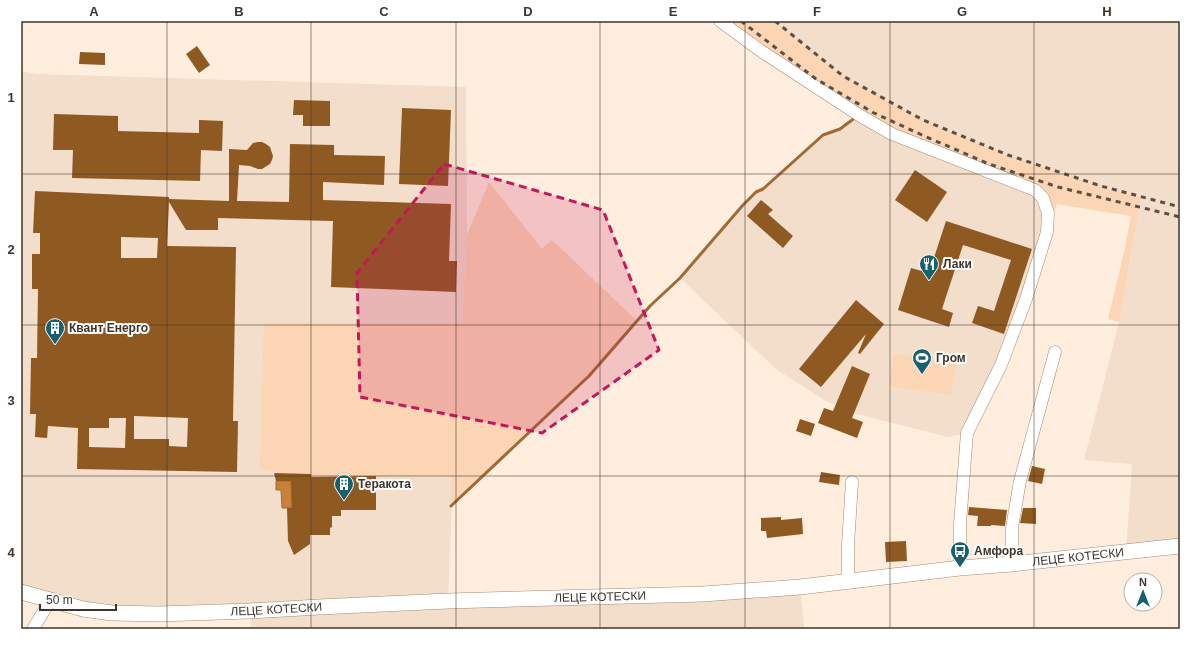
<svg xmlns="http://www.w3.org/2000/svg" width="1201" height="650" font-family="Arial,sans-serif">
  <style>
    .built { fill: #f3ddcb }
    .green { fill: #fbd5b4 }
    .water { fill: #c88138; stroke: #9f6a34 }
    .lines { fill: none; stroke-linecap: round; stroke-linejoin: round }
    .stream { stroke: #9f6a34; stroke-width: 3 }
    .building { fill: #8f5922; fill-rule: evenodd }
    .minor-casing { stroke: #a58a73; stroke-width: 13 }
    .major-casing { stroke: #a58a73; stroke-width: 16 }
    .minor { stroke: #fff; stroke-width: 12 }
    .major { stroke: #fff; stroke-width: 15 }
    .rail { stroke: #5c4f44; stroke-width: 3; stroke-dasharray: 5 5; stroke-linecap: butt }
    .marked { fill: #c2185b; fill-opacity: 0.2; stroke: #c2185b; stroke-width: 3; stroke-dasharray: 8 5; stroke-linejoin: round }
    .grid { fill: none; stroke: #40342a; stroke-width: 1; stroke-opacity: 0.55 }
    .labels { text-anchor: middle; stroke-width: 4; stroke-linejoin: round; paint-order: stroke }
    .poi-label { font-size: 12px; font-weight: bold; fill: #40342a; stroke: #fefefe; text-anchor: start }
    .street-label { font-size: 12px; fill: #40342a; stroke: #fefefe }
    .neatline { fill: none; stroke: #40342a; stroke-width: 1.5 }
    .grid-label { font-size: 13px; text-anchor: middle; font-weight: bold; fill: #40342a }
  </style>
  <rect width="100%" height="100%" fill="#ffedde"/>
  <g class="built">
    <polygon points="775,21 1180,21 1180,546 1126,552 1132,464 1084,460 1119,322 1141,197 1101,186 1008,155 923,120 843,76"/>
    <polygon points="21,71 36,74 466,87 467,235 462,324 264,323 274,473 299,473 312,477 453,476 448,601 800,587 804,629 251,629 249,612 160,614 21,592"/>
    <polygon points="859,115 1043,198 1041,253 967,433 948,437 853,413 824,400 777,370 680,278 743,205 756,192 763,189 823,135 840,129"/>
  </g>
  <g class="green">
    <polygon points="720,21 775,21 843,76 923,120 1008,155 1101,186 1141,197 1119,322 1108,319 1125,248 1131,216 1057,204 1047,232 1043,198 892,134"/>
    <path d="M489,182L542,249L552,240L637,321L589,376L451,506L452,476L312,477C295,473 277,474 260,469L264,323H462L467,235Z"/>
    <polygon points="894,354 956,364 951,395 889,386"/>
  </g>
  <polygon class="water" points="276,481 291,481 292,508 282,508 281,490 276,490"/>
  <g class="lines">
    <polyline class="stream" points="451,506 589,376 650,306 680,278 743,205 756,192 763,189 823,135 840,129 856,117"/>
  </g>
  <g class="building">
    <polygon points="197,46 210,65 199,73 186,54"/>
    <polygon points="80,52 105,53 105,65 79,64"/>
    <polygon points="294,100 330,101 330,126 303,126 303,115 293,115"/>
    <polygon points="402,108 451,110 448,186 399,184"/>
    <polygon points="54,114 118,116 118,131 199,133 199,120 223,121 222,151 201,150 200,181 72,178 73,150 53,150"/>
    <path d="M258,142H262L266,144L270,147L273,156L272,160L270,164L262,169H258L250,166L239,165L237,201L289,202L290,144L334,145V155L385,156L384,185L323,182V200L451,204L449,261H457L456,292L331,287L333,221L218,218V230H186L169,202L167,246L236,247L233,421H238L237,472L77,469L78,428L48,426L47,438L35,437L36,414H30L31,358H37L38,289H32V254H40V233H33L35,191L169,197V199L229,201V149L247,150L253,143ZM121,237L158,238L157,258H121ZM134,416L188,418L187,447L169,446V439H134ZM109,418H126L125,448L89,447V428H109Z"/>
    <polygon points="915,170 947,192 927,222 895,200"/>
    <polygon points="761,200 773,210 768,214 793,236 783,248 747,216"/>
    <polygon points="946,221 1032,249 1004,334 972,323 978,306 994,311 1011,260 963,245 942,309 953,313 949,327 898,310 911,268 929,273"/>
    <polygon points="856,300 884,324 860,354 858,353 866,334 821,387 799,369"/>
    <polygon points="852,366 870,374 852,418 863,422 857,438 818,423 824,408 833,411"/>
    <polygon points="800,419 815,424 811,436 796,431"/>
    <polygon points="1032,466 1045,469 1042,484 1028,481"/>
    <polygon points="821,472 840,475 839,485 819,482"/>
    <polygon points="274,473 311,474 311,477 376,476 376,510 341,510 341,516 332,516 332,527 330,528 330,535 310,535 310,544 294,555 288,541 287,508 292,508 291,481 276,481"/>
    <polygon points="969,507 1007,510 1005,526 991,525 991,526 977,526 978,516 968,515"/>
    <polygon points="1023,508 1036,508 1036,524 1020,523"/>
    <polygon points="781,517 781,520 802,518 803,534 767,538 766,531 761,531 761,518"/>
    <polygon points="906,541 907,561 886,562 885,542"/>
  </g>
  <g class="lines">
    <g class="minor-casing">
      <g id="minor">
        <polyline points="720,21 761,51 859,115 892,134 1035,190 1043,198 1048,213 1047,232 1026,299 1001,365 967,433 960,524 960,568"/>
        <polyline points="1012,564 1012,528 1020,481 1055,352"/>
        <polyline points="848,582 848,545 852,482"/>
        <polyline points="33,629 50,601"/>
      </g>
    </g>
    <g class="major-casing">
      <g id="major">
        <path id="s1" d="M21,592L83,609L112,613L160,614L249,611L319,607L448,601L703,594L800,587L960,568L1012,564L1180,546"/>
      </g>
    </g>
    <use href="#minor" class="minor"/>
    <use href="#major" class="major"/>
    <g class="rail">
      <polyline points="741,21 816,79 874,113 922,135 989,164 1058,187 1180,217"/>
      <polyline points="775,21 843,76 923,120 1008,155 1101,186 1180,207"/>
    </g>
  </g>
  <path class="marked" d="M444,164L603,210L659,350L542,433L360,397L357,273Z"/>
  <path class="grid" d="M167,21V629M311,21V629M456,21V629M600,21V629M745,21V629M890,21V629M1034,21V629M21,174H1180M21,325H1180M21,476H1180"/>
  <defs>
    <g id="restaurant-pin" transform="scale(1)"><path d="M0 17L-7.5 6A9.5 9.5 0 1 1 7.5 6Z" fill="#17616f" stroke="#fefefe"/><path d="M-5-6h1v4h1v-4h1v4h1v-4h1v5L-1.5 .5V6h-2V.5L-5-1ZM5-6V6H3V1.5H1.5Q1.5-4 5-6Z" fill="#fff"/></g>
    <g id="building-pin" transform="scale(1)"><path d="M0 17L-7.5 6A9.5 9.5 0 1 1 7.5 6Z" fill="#17616f" stroke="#fefefe"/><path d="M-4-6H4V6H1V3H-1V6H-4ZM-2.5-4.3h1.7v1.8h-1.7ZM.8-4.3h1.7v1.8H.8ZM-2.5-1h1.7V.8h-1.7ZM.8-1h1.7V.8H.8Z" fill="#fff"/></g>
    <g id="stadium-pin" transform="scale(1)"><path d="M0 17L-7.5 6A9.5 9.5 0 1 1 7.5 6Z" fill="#17616f" stroke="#fefefe"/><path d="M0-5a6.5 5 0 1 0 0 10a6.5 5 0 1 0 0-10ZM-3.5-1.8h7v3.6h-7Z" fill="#fff"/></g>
    <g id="bus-pin" transform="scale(1)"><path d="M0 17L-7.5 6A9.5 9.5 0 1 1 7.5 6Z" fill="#17616f" stroke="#fefefe"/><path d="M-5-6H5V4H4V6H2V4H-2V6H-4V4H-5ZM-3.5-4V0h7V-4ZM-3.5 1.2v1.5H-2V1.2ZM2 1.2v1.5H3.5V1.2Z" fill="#fff"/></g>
  </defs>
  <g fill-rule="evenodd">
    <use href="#restaurant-pin" x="929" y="264"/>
    <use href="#building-pin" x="55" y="328"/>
    <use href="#stadium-pin" x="922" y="358"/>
    <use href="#building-pin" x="344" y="484"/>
    <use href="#bus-pin" x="960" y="551"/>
  </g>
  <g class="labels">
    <g class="poi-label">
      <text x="943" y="268">Лаки</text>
      <text x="69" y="332">Квант Енерго</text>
      <text x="936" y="362">Гром</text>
      <text x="358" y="488">Теракота</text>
      <text x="974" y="555">Амфора</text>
    </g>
    <g class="street-label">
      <text dy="4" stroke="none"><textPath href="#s1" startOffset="1062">ЛЕЦЕ КОТЕСКИ</textPath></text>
      <text dy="4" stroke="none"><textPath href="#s1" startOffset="582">ЛЕЦЕ КОТЕСКИ</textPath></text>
      <text dy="4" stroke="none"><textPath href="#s1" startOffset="258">ЛЕЦЕ КОТЕСКИ</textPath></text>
    </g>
  </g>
  <rect width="1201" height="650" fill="none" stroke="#fefefe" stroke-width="44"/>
  <g transform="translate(1143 592)"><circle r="19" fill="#fefefe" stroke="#b2ada9"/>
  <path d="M0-3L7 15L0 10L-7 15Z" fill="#17616f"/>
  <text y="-6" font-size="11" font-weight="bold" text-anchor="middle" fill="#40342a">N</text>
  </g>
  <path d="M40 604v6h76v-6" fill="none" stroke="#40342a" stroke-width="2"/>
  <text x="46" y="604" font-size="12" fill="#40342a" stroke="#fefefe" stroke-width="3" paint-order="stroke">50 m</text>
  <rect x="22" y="22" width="1157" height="606" class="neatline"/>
  <g class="grid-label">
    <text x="94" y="16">A</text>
    <text x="239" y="16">B</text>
    <text x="384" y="16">C</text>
    <text x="528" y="16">D</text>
    <text x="673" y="16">E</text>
    <text x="817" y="16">F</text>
    <text x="962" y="16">G</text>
    <text x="1107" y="16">H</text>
    <text x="11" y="102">1</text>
    <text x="11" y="254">2</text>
    <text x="11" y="405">3</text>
    <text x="11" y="557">4</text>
  </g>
</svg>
